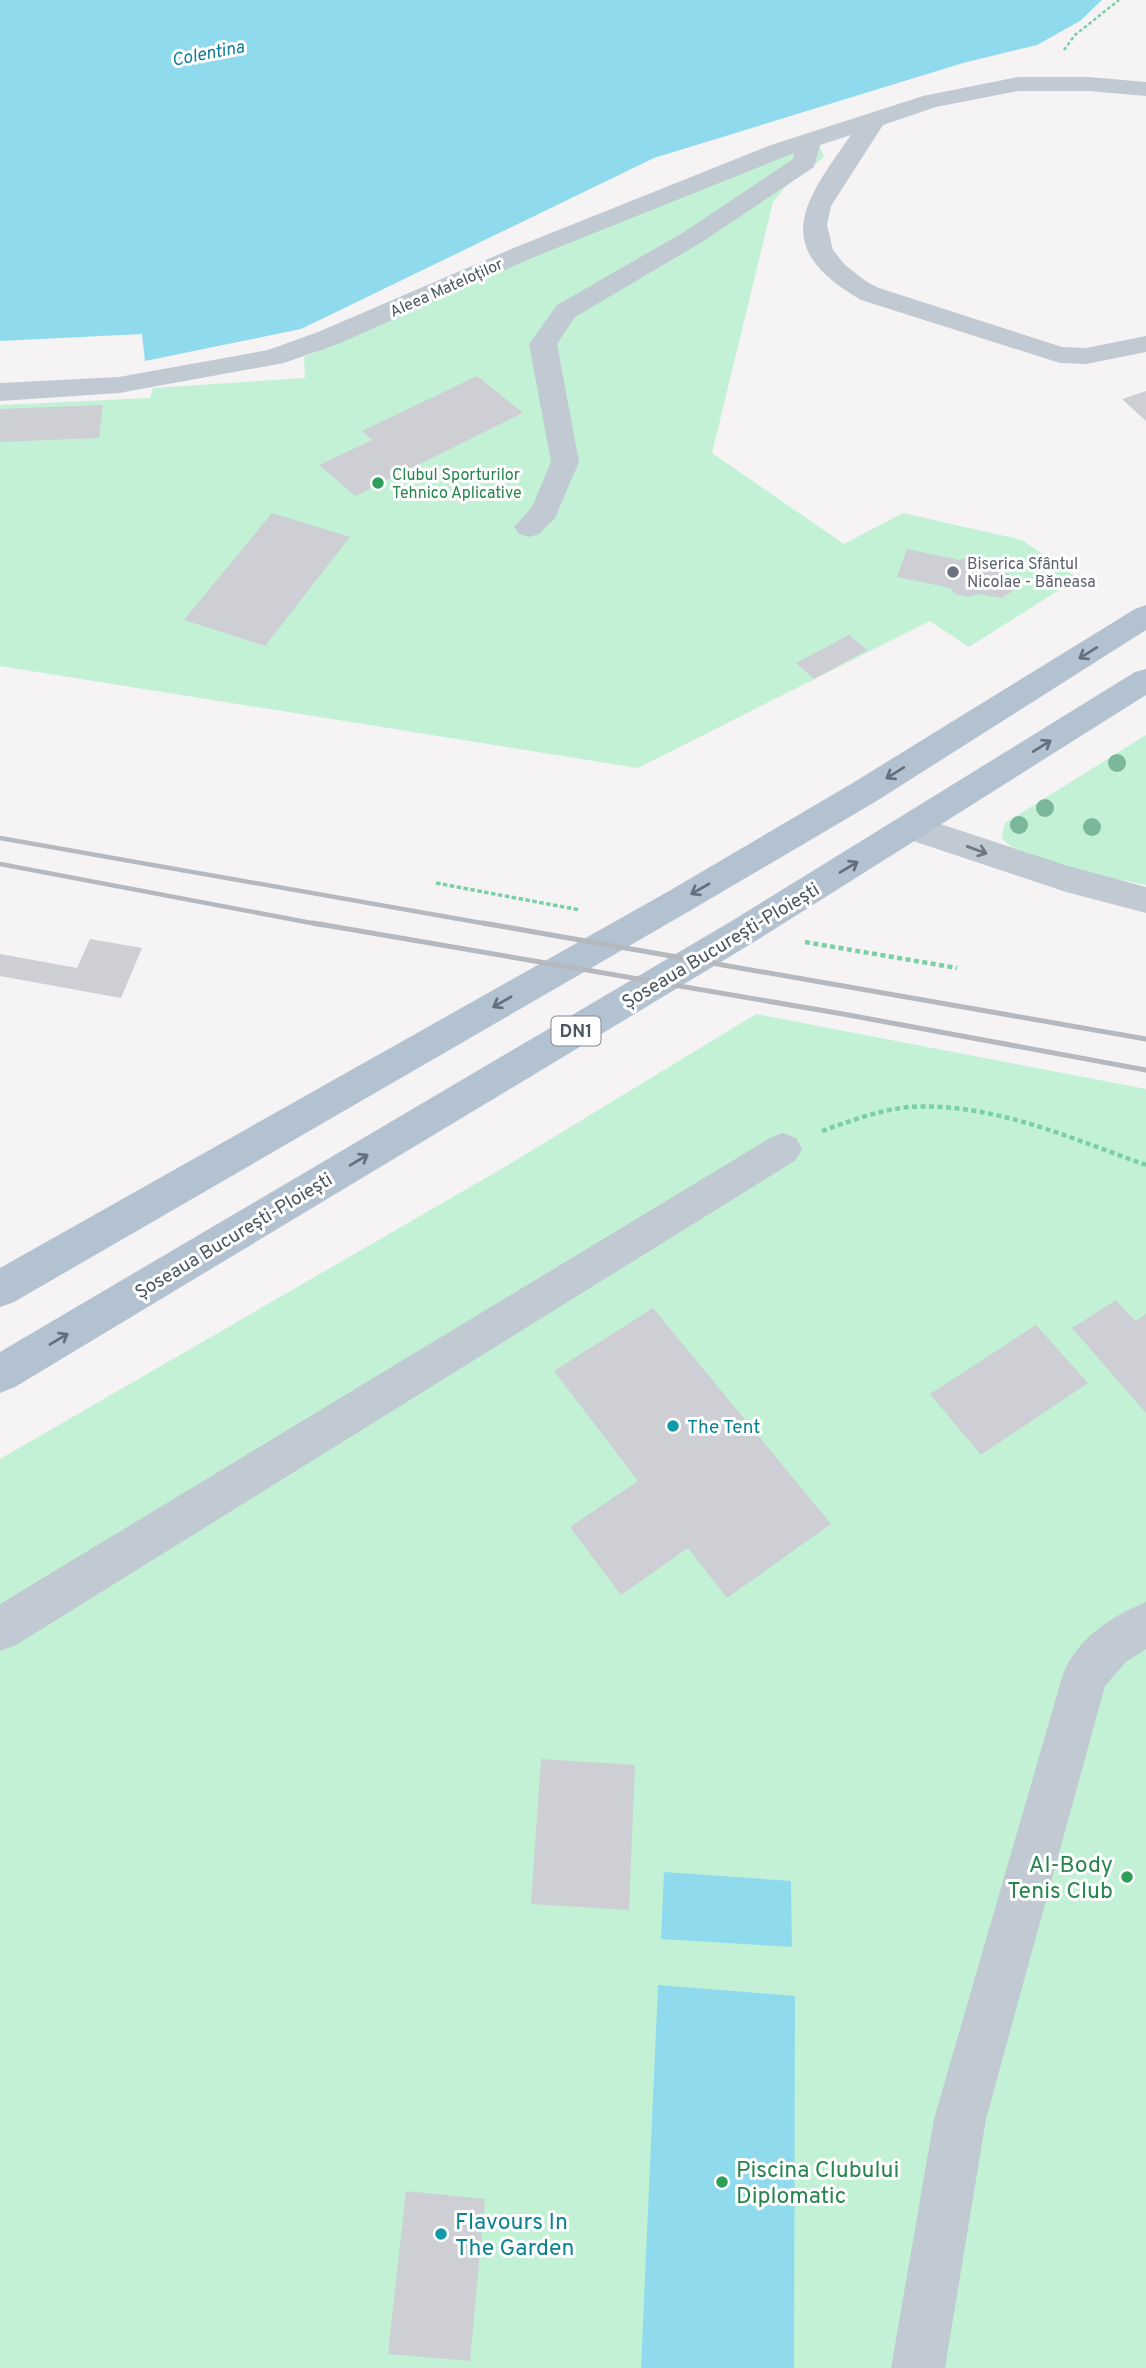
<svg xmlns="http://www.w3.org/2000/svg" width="1146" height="2368" font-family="Overpass,sans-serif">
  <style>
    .green { fill: #c3f1d5 }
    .water { fill: #90daee }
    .building { fill: #cdcfd5 }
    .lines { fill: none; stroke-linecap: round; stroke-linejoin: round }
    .path-far2 { stroke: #7ad0a6; stroke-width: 2.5; stroke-dasharray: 3.5 2.5; stroke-linecap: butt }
    .path-far1 { stroke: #7ad0a6; stroke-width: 3.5; stroke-dasharray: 4.5 2.5; stroke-linecap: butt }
    .path { stroke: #7ad0a6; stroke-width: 4.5; stroke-dasharray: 5 3.5; stroke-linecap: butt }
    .minor { fill: #c1cad2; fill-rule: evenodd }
    .major { fill: #b3c2d1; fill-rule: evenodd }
    .rail-far1 { stroke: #b5b8bd; stroke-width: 4.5 }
    .rail { stroke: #b5b8bd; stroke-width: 5 }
    .tree { fill: #7bb799 }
    .oneway { stroke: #64717d }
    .oneway2 { stroke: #6e7983 }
    .leisure-dot { fill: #2e9e5b; stroke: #fff; stroke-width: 2.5 }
    .worship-dot { fill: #6b7280; stroke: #fff; stroke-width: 2.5 }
    .culture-dot { fill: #0f9aa8; stroke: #fff; stroke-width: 2.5 }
    .labels { text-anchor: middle; stroke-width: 6; stroke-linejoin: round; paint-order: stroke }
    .far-street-label { font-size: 16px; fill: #4a5661; stroke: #fff }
    .far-leisure-label { font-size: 16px; fill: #27864d; stroke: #fff; text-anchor: start }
    .far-worship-label { font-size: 16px; fill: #5b616d; stroke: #fff; text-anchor: start }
    .far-water-label { font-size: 18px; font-style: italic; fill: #0c7c9b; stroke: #fff }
    .shield { fill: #fff; stroke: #808990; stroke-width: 2 }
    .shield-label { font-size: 18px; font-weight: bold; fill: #4a5661 }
    .street-label { font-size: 19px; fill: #4a5661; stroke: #fff }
    .culture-label { font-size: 19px; fill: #0d838f; stroke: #fff; text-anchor: start }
    .near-leisure-label { font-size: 23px; fill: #27864d; stroke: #fff; text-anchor: end }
    .near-culture-label { font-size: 23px; fill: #0d838f; stroke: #fff; text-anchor: start }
  </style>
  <rect width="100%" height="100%" fill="#f5f3f3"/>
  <g class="green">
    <polygon points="818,141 824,157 786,186 773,202 712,453 844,544 903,513 1022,540 1078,578 969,647 930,621 638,768 0,666 0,405 150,398 153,388 305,378 304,357 518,261"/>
    <path d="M1146,735V885C1110,878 1032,863 1004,841L1002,835L1005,823Z"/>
    <polygon points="756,1014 1146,1089 1146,2368 0,2368 0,1459 503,1168"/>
  </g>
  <g class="water">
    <polygon points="0,0 1102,0 1080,21 1037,45 963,63 654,158 301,329 145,361 142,334 0,341"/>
    <polygon points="664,1872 791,1881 792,1947 661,1939"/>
    <polygon points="658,1985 795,1996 794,2368 641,2368"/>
  </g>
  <g class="building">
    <polygon points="477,376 523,413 355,496 319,465 372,440 362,431"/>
    <polygon points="1146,391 1146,421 1122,399"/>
    <polygon points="103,405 99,438 0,442 0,409"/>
    <polygon points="272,513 350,537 265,646 184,620"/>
    <polygon points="907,549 959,560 966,558 981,560 985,566 1009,574 1016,584 1014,590 1002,598 977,594 969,597 955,594 950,588 897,577"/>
    <polygon points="849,635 867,650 814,679 796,663"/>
    <polygon points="90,939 142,948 121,998 0,976 0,954 77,968"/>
    <polygon points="1116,1300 1135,1321 1146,1314 1146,1413 1072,1328"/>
    <polygon points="653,1308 831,1524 727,1598 688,1548 621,1595 570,1527 638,1481 554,1371"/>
    <polygon points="1036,1325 1088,1383 981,1455 930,1394"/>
    <polygon points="541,1759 635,1765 629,1910 531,1904"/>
    <polygon points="406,2191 485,2199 470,2361 388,2354"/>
  </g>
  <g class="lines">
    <polyline class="path-far2" points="1064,50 1075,35 1119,0"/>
    <polyline class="path-far1" points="436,883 580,910"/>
    <g class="path">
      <polyline points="805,942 957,968"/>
      <path d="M822,1131C850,1121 879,1110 909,1107C992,1102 1070,1138 1146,1165"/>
    </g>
    <g class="minor">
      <path d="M1018,77H1089L1146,82V96L1089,91H1018L936,107L883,125L831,206L827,225L833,250L845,265L867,282L879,288L1062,347L1086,348L1146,336V352L1086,364L1060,363L861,300C769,247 803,203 851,135L820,145L814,167L702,242L575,317L557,344L579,462L555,518L539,534L529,537L519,534L514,527L532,507L551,462L529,344L557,305L684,232L793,159L794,153L534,257L338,344L284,363L119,393L0,401V383L119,377L268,350L318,332L516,247L771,145L923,96Z"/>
      <polygon points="913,815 1068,866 1146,887 1146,913 1066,892 901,837 896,828 901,819"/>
      <polygon points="783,1133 796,1138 802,1149 796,1160 16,1645 0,1651 0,1604 770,1138"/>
      <path d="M1146,1602V1649L1126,1662L1105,1686L986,2119L945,2368H891L934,2119L1063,1674C1078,1638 1110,1617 1146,1602Z"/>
    </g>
    <g class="major">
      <polygon points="1146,605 1146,630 875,802 693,909 14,1302 0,1307 0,1268 669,891 851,784 1135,609"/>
      <polygon points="1146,669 1146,695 754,942 15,1387 0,1393 0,1352 730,922 1135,672"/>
    </g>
    <g class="rail-far1">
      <polyline points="0,838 493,925"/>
      <polyline points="0,864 322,925"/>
    </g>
    <g class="rail">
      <polyline points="313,923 843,1014 1146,1070"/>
      <polyline points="483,923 1146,1039"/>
    </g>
  </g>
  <g class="tree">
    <circle cx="1117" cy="763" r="9"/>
    <circle cx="1045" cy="808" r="9"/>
    <circle cx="1019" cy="825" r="9"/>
    <circle cx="1092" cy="827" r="9"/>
  </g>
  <defs><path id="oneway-shaft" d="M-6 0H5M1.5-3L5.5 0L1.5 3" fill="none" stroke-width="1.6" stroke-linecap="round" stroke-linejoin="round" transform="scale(1.75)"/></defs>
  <g class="oneway">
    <use href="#oneway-shaft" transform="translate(1088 653) rotate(148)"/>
    <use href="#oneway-shaft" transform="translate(1042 746) rotate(-32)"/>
    <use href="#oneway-shaft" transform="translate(895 773) rotate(148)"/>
    <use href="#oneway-shaft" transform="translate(849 867) rotate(-31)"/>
    <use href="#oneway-shaft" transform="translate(700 889) rotate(150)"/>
    <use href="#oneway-shaft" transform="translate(502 1002) rotate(150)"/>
    <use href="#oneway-shaft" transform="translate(359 1160) rotate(-31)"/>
    <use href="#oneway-shaft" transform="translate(59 1339) rotate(-31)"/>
  </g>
  <use class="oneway2" href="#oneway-shaft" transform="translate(977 850) rotate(20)"/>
  <g class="leisure-dot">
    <circle cx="378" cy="483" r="7"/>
    <circle cx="1127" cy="1877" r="7"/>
    <circle cx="722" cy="2182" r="7"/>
  </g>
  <circle class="worship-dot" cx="953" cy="572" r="7"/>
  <g class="culture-dot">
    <circle cx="673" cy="1426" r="7"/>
    <circle cx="441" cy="2234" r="7"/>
  </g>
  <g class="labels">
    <g class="far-street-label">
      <text transform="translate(446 287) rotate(-24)" y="6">Aleea Mateloților</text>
    </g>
    <g class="far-leisure-label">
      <text x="392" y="480">Clubul Sporturilor<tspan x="392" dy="18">Tehnico Aplicative</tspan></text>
    </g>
    <g class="far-worship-label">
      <text x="967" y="569">Biserica Sfântul<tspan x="967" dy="18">Nicolae - Băneasa</tspan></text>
    </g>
    <g class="far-water-label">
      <text transform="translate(208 53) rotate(-11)" y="6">Colentina</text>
    </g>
    <rect class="shield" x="551.5" y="1016.5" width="49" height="29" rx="5"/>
    <g class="shield-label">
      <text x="576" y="1037">DN1</text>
    </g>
    <g class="street-label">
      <text transform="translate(720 945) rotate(-31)" y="7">Șoseaua București-Ploiești</text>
      <text transform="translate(233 1235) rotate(-31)" y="7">Șoseaua București-Ploiești</text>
    </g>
    <g class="culture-label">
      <text x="687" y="1433">The Tent</text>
    </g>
    <g class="near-leisure-label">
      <text x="1113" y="1872">Al-Body<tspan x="1113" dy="26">Tenis Club</tspan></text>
      <text x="736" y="2177" text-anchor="start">Piscina Clubului<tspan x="736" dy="26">Diplomatic</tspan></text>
    </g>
    <g class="near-culture-label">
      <text x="455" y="2229">Flavours In<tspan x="455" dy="26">The Garden</tspan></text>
    </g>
  </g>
</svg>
